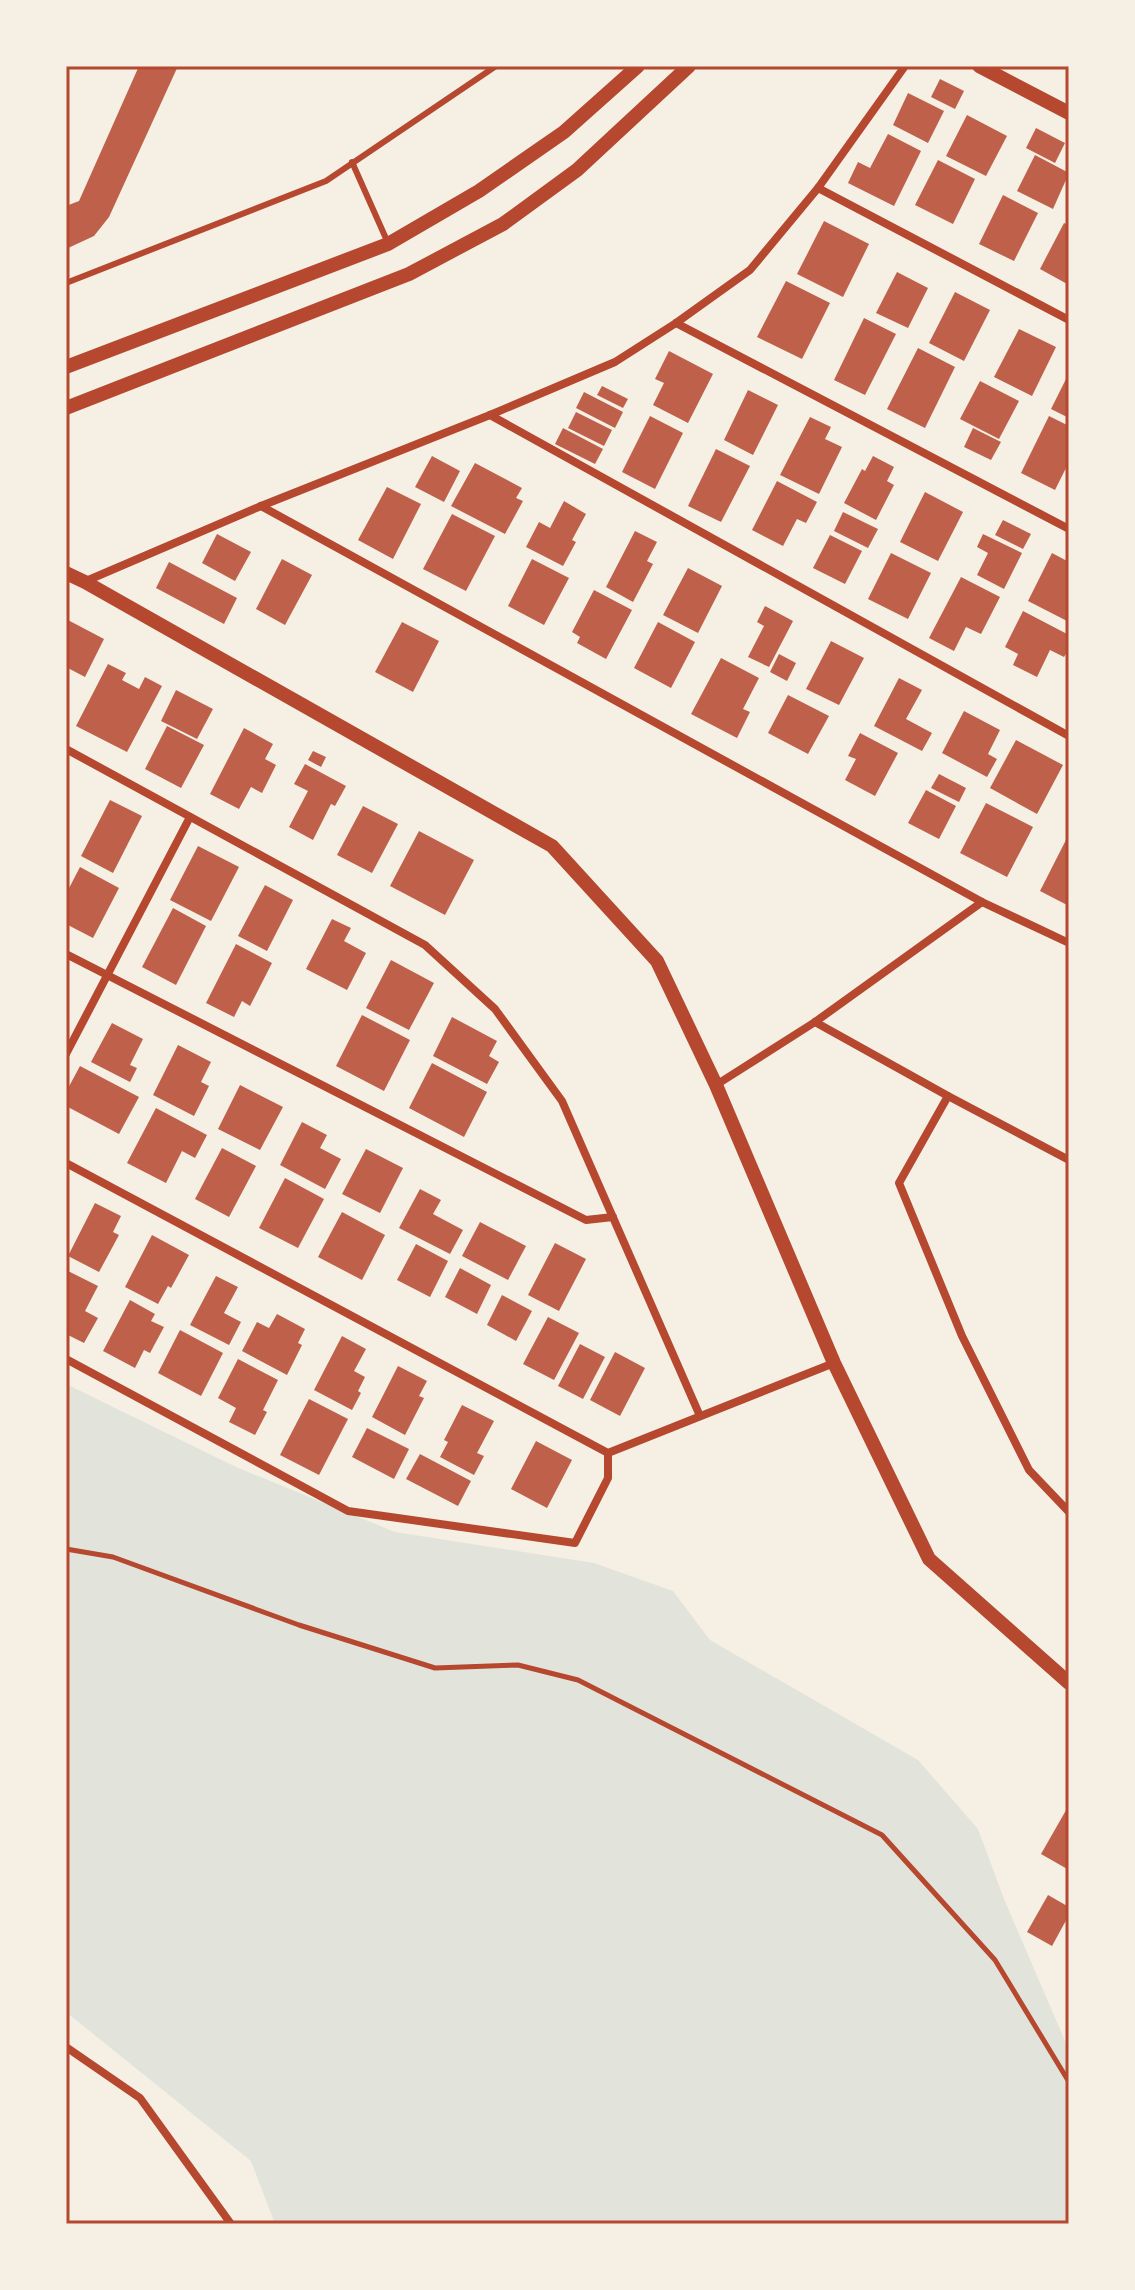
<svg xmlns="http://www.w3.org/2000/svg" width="1135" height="2290" font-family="'Space Grotesk',sans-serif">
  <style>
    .green { fill: #e2e4dc }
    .building { fill: #bf614a }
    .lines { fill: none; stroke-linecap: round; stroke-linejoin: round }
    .path { stroke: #b5482f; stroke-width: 5 }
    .service { stroke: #b5482f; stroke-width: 6 }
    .minor { stroke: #b5482f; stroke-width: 8 }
    .tertiary { stroke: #b5482f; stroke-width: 14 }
    .neatline { fill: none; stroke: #b5482f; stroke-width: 3 }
  </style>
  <rect width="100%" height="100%" fill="#f6efe4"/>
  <polygon class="green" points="66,1384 236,1467 395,1532 594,1563 673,1591 710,1640 918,1760 978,1829 1004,1899 1069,2050 1069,2224 275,2224 251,2161 66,2012"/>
  <g class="building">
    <polygon points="139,66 178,66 109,217 94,236 66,249 66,206 79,201"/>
    <polygon points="940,79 964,91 955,109 931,97"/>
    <polygon points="908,93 944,111 928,143 893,125"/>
    <polygon points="967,115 1007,136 986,176 946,156"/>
    <polygon points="1036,128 1065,143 1055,163 1026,148"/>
    <polygon points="888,134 921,151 894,206 848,183 858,162 870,168"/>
    <polygon points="1035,155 1069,173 1053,209 1017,191"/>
    <polygon points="938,160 975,179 953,224 915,205"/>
    <polygon points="1003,195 1038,213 1014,261 979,244"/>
    <polygon points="824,221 869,244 843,297 797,274"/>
    <polygon points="1064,223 1069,225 1069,285 1040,269"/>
    <polygon points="897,272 928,288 908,328 876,313"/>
    <polygon points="786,281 830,303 802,359 757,337"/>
    <polygon points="955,292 990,310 964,361 929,343"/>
    <polygon points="864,318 896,334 865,395 834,380"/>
    <polygon points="1019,329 1056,347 1032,396 994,377"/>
    <polygon points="918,348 955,367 925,428 887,409"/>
    <polygon points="669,351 713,374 688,423 653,405 664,383 655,379"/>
    <polygon points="1069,373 1069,418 1051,409"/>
    <polygon points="980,381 1019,401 999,439 960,419"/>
    <polygon points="602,386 628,399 623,408 597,395"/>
    <polygon points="748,390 778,405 753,455 724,440"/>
    <polygon points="584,392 623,412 615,428 576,408"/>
    <polygon points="576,412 612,430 604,446 568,428"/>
    <polygon points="650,416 683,433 655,489 622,472"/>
    <polygon points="1049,416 1069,426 1069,462 1055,490 1021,473"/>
    <polygon points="810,417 831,427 825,439 842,447 819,494 780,475"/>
    <polygon points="563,428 603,449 595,464 555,444"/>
    <polygon points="973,428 1001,442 991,460 964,447"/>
    <polygon points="716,449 750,466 721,522 688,506"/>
    <polygon points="432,456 460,471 444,502 415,487"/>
    <polygon points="873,456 894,467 887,481 894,485 876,520 844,503 862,469 865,471"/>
    <polygon points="475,463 522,488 516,498 523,501 505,534 451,506"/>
    <polygon points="777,481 817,502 806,523 797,519 783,546 752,530"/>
    <polygon points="387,487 421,504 393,559 358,540"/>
    <polygon points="925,492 963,512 938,561 900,542"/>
    <polygon points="564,501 586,514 572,540 576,542 563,566 526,547 539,522 550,528"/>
    <polygon points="843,512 878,529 868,548 834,531"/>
    <polygon points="452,514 495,536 466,591 423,569"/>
    <polygon points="1003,520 1031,534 1023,549 995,535"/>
    <polygon points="635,531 657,542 647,561 653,564 633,602 606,587"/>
    <polygon points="217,534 251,552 235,581 202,563"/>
    <polygon points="983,534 1022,553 1004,589 977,575 988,553 977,547"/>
    <polygon points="830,535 862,551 845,584 813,568"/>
    <polygon points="891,553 931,573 908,619 868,599"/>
    <polygon points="1052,553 1069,562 1069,622 1028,601"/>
    <polygon points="282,559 312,575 285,625 256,609"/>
    <polygon points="532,559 569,578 544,625 508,606"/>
    <polygon points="169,562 237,598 224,624 156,588"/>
    <polygon points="688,568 722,586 698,633 663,615"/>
    <polygon points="961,577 1000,597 981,634 966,627 954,651 929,638"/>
    <polygon points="594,590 632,610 606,659 577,643 580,637 572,632"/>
    <polygon points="765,606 793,621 769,667 748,657 764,626 757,622"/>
    <polygon points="1023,611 1069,635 1069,649 1064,657 1050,650 1037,677 1013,665 1018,654 1005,647"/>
    <polygon points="66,619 104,639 85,677 66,667"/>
    <polygon points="402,622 439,641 413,692 375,672"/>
    <polygon points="658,622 695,642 671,688 634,668"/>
    <polygon points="831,641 864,658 839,705 806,689"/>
    <polygon points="779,654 796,663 787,681 770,672"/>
    <polygon points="721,658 759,678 743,709 750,712 737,738 691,714"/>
    <polygon points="108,664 126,673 122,680 139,689 145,677 162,686 127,752 76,726"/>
    <polygon points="899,678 922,690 906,719 932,733 922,751 874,726"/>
    <polygon points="176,690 213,709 197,739 161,721"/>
    <polygon points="788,695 829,716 808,754 768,733"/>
    <polygon points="964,711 1000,730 988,754 997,759 987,777 942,753"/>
    <polygon points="167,726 204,745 181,788 145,769"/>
    <polygon points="244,728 273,744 265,759 276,765 262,793 251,787 239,809 210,794"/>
    <polygon points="860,733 898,753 875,796 845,780 856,759 848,756"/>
    <polygon points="1016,740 1063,765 1037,814 990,788"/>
    <polygon points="313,751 326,757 321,767 308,760"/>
    <polygon points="305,764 346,786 335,806 331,804 313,840 289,827 308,791 294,784"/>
    <polygon points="939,774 966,788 959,802 931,788"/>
    <polygon points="926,790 956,806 939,839 908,823"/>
    <polygon points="110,800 142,816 113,873 81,856"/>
    <polygon points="986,803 1033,827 1007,877 960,853"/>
    <polygon points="363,806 398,824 372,873 337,855"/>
    <polygon points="419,831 474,860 445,915 390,886"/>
    <polygon points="1069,834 1069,906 1040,891"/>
    <polygon points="198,846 239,867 211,921 170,900"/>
    <polygon points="80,867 119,888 93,938 66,924 66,894"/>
    <polygon points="265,885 293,900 267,951 238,936"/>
    <polygon points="173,908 206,926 176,985 142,967"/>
    <polygon points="332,919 351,928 344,941 366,953 347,990 306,969"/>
    <polygon points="236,944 272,963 250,1006 242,1001 234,1017 206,1003"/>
    <polygon points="391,960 434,983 409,1030 366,1008"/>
    <polygon points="362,1015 410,1040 384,1091 336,1066"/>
    <polygon points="452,1017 497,1041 489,1056 499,1062 487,1084 433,1056"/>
    <polygon points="112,1023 143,1039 130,1065 137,1068 130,1082 91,1062"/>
    <polygon points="178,1045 211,1062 201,1082 209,1086 194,1116 153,1095"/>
    <polygon points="432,1063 487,1092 464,1137 409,1108"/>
    <polygon points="80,1066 139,1097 119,1134 66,1106 66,1092"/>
    <polygon points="240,1085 283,1107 260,1150 218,1129"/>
    <polygon points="156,1108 207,1135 195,1158 182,1151 166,1183 127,1163"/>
    <polygon points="302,1122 327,1135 320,1148 341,1159 325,1189 280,1165"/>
    <polygon points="222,1148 256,1166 229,1217 195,1199"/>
    <polygon points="366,1149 403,1168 380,1213 342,1194"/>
    <polygon points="285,1178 324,1199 298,1248 259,1228"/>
    <polygon points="420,1189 441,1200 433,1214 463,1230 450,1254 399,1228"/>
    <polygon points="95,1203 121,1216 113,1232 119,1235 99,1272 68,1256"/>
    <polygon points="342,1212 385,1235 362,1280 318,1257"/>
    <polygon points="480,1222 526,1246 508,1280 462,1256"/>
    <polygon points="152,1235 189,1255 171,1288 168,1286 158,1304 125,1287"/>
    <polygon points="555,1243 586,1259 559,1311 528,1295"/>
    <polygon points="416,1244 448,1261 430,1297 397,1280"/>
    <polygon points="460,1268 491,1285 477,1314 445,1297"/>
    <polygon points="66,1270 98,1286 85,1311 98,1318 84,1343 66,1334"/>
    <polygon points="216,1276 238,1287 224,1313 241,1322 229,1345 190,1325"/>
    <polygon points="502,1295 532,1311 516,1341 487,1325"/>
    <polygon points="130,1300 155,1314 151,1321 164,1327 150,1353 144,1350 135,1368 103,1351"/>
    <polygon points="277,1314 305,1329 298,1343 302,1345 287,1375 242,1351 257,1322 269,1328"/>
    <polygon points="548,1317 579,1333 554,1380 523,1364"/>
    <polygon points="180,1330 223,1353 201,1396 158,1373"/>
    <polygon points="342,1336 366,1349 354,1371 365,1377 358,1391 361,1393 352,1410 314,1390"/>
    <polygon points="580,1344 605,1357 583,1399 558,1386"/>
    <polygon points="615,1352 645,1368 620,1416 590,1400"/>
    <polygon points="238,1359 278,1380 263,1410 267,1412 255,1435 229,1422 236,1408 218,1398"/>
    <polygon points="398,1366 427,1381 419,1396 424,1398 405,1435 372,1417"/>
    <polygon points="309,1399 348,1419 319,1475 280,1455"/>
    <polygon points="462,1405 494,1421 477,1453 484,1456 474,1475 440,1457 448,1442 444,1440"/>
    <polygon points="367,1428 409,1449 394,1479 352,1457"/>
    <polygon points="536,1441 572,1460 547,1508 511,1489"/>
    <polygon points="420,1454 471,1481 458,1506 406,1479"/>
    <polygon points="1069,1805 1069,1870 1041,1854"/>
    <polygon points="1048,1895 1069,1907 1069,1915 1052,1946 1027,1932"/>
  </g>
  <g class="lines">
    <polyline class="path" points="66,1549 113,1557 299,1625 435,1668 518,1665 578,1680 882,1835 995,1960 1069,2082"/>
    <g class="service">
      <polyline points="352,162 388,243"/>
      <polyline points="66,283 326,181 496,66"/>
    </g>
    <g class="minor">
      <polyline points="818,188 1069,320"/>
      <polyline points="676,323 1069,529"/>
      <polyline points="490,415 1069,736"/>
      <polyline points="261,506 982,902 1069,943"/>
      <polyline points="86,581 261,506 490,415 615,362 676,323 750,270 818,188 905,66"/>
      <polyline points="66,749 425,945 495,1009 562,1101 700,1416"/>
      <polyline points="66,954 586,1220 613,1217"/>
      <polyline points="815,1022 948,1096 899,1183 962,1336 1029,1470 1069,1512"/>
      <polyline points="66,1054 190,817"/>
      <polyline points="716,1085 815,1022 982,902"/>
      <polyline points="948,1096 1069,1160"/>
      <polyline points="66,1163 608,1453 834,1363"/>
      <polyline points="66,1359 348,1511 575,1543 608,1478 608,1453"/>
      <polyline points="66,2047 140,2098 231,2224"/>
    </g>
    <g class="tertiary">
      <polyline points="979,66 1069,113"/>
      <polyline points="66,367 388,244 479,191 564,132 638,66"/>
      <polyline points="66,408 409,274 503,224 577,170 689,66"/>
      <polyline points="66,573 85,582 552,846 657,961 716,1085 834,1363 929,1559 1069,1683"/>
    </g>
  </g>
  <rect width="1135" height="2290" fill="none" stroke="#f6efe4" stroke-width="136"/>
  <rect x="68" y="68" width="999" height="2154" class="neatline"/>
</svg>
